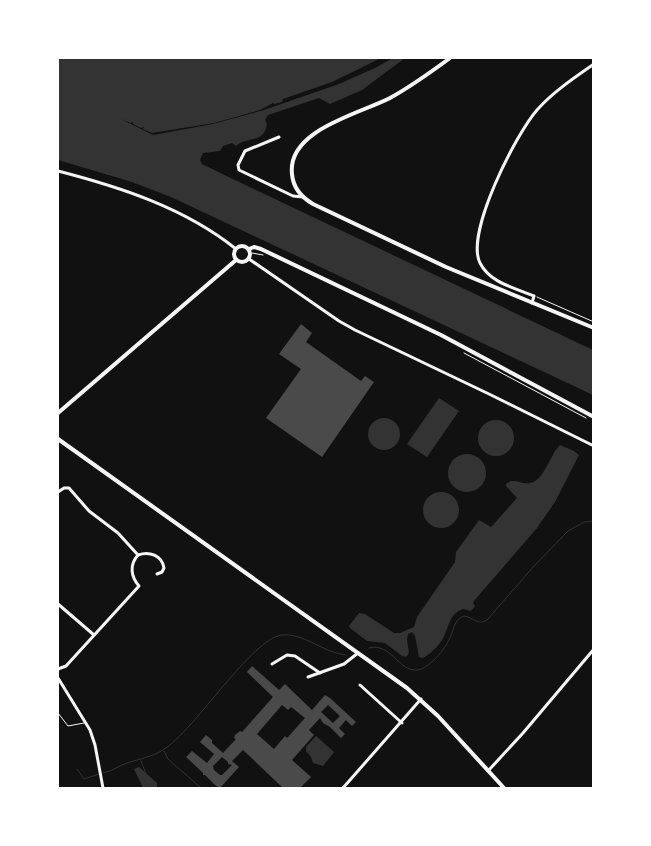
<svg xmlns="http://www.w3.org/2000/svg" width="651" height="846" font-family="Inter,sans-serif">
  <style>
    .water { fill: #333 }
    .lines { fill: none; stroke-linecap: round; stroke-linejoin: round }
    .stream { stroke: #333; stroke-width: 1 }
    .building { fill: #4a4a4a; fill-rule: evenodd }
    .path { stroke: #f5f5f5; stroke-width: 1 }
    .service { stroke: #f5f5f5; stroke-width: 1 }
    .minor { stroke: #f5f5f5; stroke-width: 3 }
    .tertiary { stroke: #f5f5f5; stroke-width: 4 }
  </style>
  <rect width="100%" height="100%" fill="#111"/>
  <g class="water">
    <path d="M58,58H381L332,82L283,99L282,102L274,104L273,103L260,110L214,123L152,133L143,129L144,127L141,128L133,124V122L131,123L121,119L153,135L213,124L264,110L339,84L375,68L393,58H405L362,90L330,104L319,98L268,115L265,120L267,124C264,144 247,136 236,146L232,143L223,146L220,151L203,153L200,160L202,164L237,181L593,350V395L171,197L132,182L58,160Z"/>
    <polygon points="439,398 459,411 427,457 407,444"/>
    <circle cx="384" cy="434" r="16"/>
    <circle cx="496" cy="438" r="18"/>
    <path d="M560,445L574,451L579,455L555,502L537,528L474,601L473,603L475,606L471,611L463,609C450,614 450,623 445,634C441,644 432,653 423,658L419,657L415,636L412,632L408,634L407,640L409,653L406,657L402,656L385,643L367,641L350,628L349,626L359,613L365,614L394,633H400L414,627L417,617L455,562L456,552L479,520L491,527L517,498L506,486V484C515,477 521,485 530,483C545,480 550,454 560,445Z"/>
    <circle cx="467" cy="473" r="19"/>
    <circle cx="441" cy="510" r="18"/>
    <polygon points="316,736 334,752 323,766 313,763 311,757 306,751 306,747"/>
    <polygon points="139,767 157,783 157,788 143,788 134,769"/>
  </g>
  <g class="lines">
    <g class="stream">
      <path d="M369,648C391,642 399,672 417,670C429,669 445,649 450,638C454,629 454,620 464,616C473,617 477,626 487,620L534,566L568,531L584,522L594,521"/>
      <polyline points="164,751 168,759 201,788"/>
      <polyline points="141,761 146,774"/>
      <polyline points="77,769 84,779 99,774"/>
      <path d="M103,773C112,771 119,766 127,763C139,759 152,757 163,750C195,730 252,638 282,635C305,633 321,652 346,655"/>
    </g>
  </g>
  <g class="building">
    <polygon points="301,324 312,333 306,342 361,381 365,376 374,382 322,457 266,418 301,369 279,354"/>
    <path d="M252,666L279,690L285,684L312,710L325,695L330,698L356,722L352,726L346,720L339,728L345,734L341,738L330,727L323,723L320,718L309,730L314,735L292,760L311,777L300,788H283L243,750L232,761L239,767L220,788L215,785L205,775H203V773L186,757L192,751L207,763L214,754L200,742L206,735L212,740V743L223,753L236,739L234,738L235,735L240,731L242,732L273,697L247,672ZM282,705L288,710L291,707L305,718L287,738L285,736L274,749L257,734ZM328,705L340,716L333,723L321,712ZM222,757L228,762V764L232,765L222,775H220L214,770L213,766Z"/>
  </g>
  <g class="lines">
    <g class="path">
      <polyline points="252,253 263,255"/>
      <polyline points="537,297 594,322"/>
      <polyline points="464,353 586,418"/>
    </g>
    <polyline class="service" points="58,713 68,726 84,723"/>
    <g class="minor">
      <polyline points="279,137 245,151 238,165 239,170 293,196 303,197"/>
      <path d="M58,171C120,187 185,208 236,249"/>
      <polyline points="249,259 339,321 355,330 489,394 594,446"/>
      <path d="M532,303L534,296C515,288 490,283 480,263C465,233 516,134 537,110C553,92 574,78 594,64"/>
      <polyline points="58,492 64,488 69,488 89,511 118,533 138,555"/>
      <polyline points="58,604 94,635"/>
      <polyline points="272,664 287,655 295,656 320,673"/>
      <path d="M58,669L66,666L139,586C131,577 129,565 138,555C149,551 162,555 164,568L162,572L157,574"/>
      <polyline points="308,677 344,664 358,653"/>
      <polyline points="58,678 90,730 95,745 103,788"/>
      <polyline points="360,685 402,723"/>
      <polyline points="488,771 523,733 594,649"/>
      <polyline points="343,788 421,699"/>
    </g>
    <g class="tertiary">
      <path d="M450,58C431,72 412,86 390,98C359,114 287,130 292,174C293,187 301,197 313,204L446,267L594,328"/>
      <circle cx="242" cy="254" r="8"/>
      <polyline points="249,249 254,247 261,249 441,335 594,417"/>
      <polyline points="58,413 236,260"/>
      <polyline points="58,439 407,688 438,716 504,788"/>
    </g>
  </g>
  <rect width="651" height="846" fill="none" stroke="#ffffff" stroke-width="118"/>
</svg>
